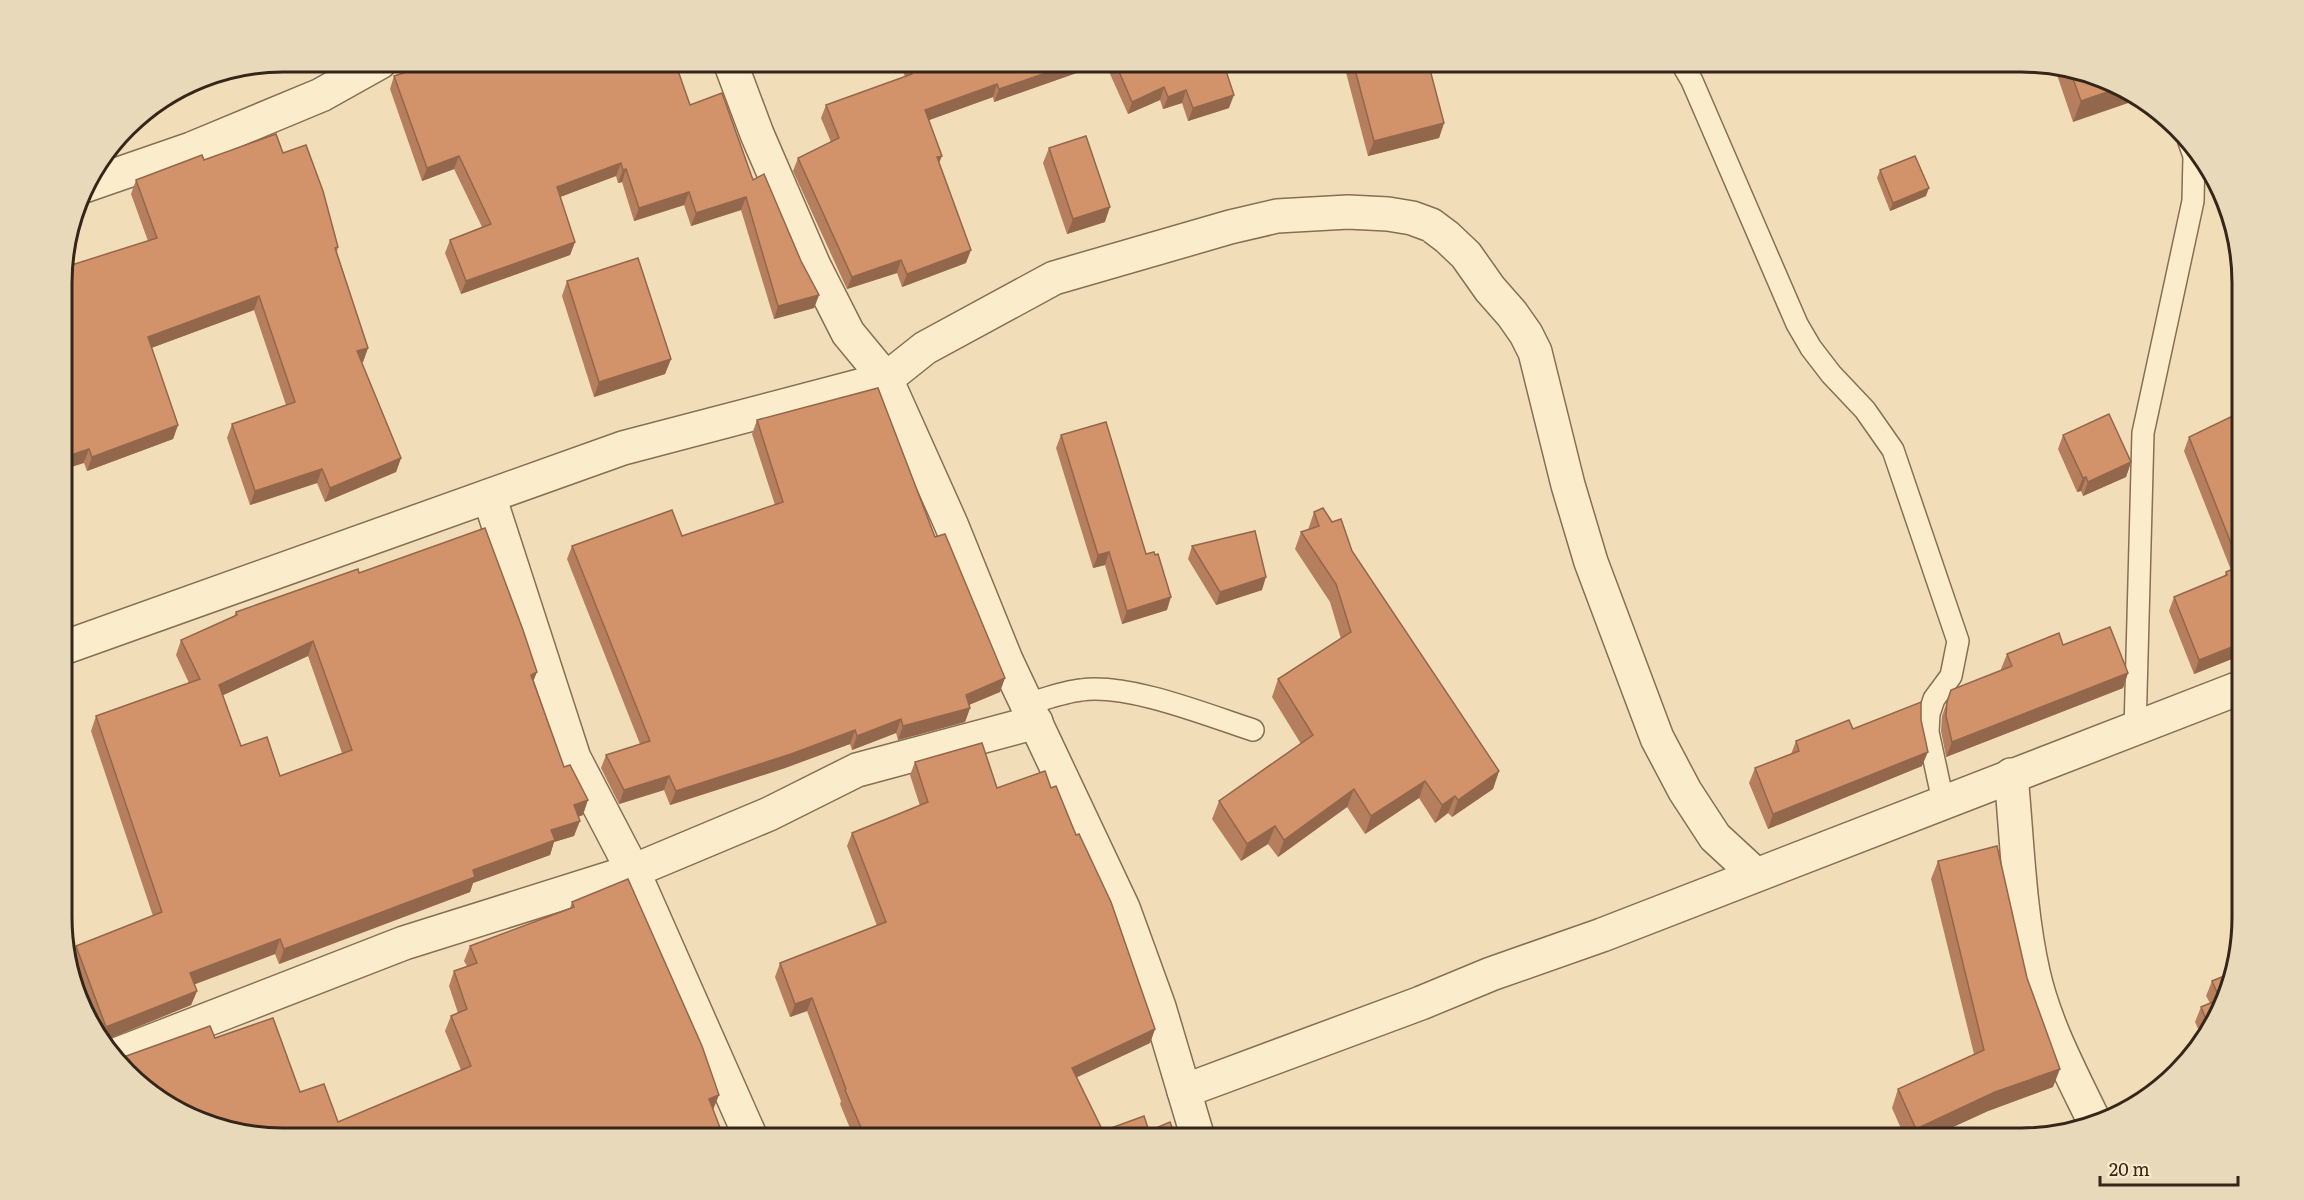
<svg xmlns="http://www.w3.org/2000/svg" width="2304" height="1200" font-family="Literata,serif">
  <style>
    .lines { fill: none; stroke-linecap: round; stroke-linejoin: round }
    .service-casing { stroke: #886e53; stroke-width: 24 }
    .minor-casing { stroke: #886e53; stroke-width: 36 }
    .service { stroke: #fbeccc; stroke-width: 21 }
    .minor { stroke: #fbeccc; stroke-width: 33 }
    .wall { fill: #b57e5c; fill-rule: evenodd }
    .shaded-wall { fill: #93674b }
    .building { fill: #d2936b; stroke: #93674b; stroke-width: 1.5; fill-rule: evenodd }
    .rim { fill: none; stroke: #352619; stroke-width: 3 }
  </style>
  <rect width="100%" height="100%" fill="#f1deb9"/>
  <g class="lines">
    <g class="service-casing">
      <g id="service">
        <polyline points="1681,62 1692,81 1797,324 1811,348 1831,374 1865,410 1893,450 1958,641 1951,676 1934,699 1929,714 1928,732 1943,801"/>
        <path d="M1027,704C1045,699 1063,692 1081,690C1128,683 1207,715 1253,730"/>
        <polyline points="2135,730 2143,433 2193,201 2194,156 2189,142"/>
      </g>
    </g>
    <g class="minor-casing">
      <g id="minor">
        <polyline points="730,62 757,134 814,266 848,333 886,379 951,524 1006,660 1123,908 1159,1007 1198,1138"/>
        <polyline points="84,186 191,149 321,95 380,62"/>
        <polyline points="489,496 574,758 633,871 751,1138"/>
        <polyline points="63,648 623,448 886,379 925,348 1054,278 1230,227 1277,216 1348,212 1388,214 1412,218 1431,225 1447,237 1466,255 1490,289 1512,314 1526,334 1535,352 1568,485 1591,562 1657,738 1685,791 1715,837 1755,874"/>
        <path d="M2011,775C2017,838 2019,910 2033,972C2045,1026 2072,1075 2096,1125"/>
        <polyline points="113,1056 404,943 633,871 769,814 857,770 1036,722"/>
        <polyline points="1184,1091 1421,1003 1491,974 1602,935 2242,687"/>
      </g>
    </g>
    <use href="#service" class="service"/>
    <use href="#minor" class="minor"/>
  </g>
  <g class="wall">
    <polygon points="900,62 1223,62 1229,108 1188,121 1182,103 1163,109 1160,100 1128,114 1105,63 994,102 993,97 929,120 939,163 966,263 902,287 897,273 847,289 793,171 798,158 831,142 821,118 826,105 905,77"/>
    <polygon points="1346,62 1428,62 1444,123 1439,138 1368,156 1344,65"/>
    <polygon points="2055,69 2119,84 2073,122"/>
    <polygon points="394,76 690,105 753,180 801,261 819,295 814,308 774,319 741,210 691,226 684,205 634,221 622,182 618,183 616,176 560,197 575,242 570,255 461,294 445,253 450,240 482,227 454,169 422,181 390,89"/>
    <polygon points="1049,148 1105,222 1067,234 1043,163"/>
    <polygon points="283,153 338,247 337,252 368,348 363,362 361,362 401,458 396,472 325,502 317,483 250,505 227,438 232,424 286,405 254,310 151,348 178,425 173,439 87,471 84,463 148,241 131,194 136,180 204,160"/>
    <polygon points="1880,170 1926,196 1890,211 1877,178"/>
    <polygon points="567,281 671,359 665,374 594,397 562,296"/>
    <polygon points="2241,412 2242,655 2194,674 2169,611 2174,597 2224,577 2226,572 2231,570 2184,451 2189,437"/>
    <polygon points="757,420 935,537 1000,692 969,705 970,708 965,722 898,740 896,733 852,750 850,744 785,768 670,805 664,790 619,804 601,768 606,755 640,744 567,559 572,546 682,536 775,505 752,434"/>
    <polygon points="1061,435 1167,610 1122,624 1105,565 1093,568 1056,448"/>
    <polygon points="2063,435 2131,462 2126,477 2083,496 2081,491 2077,492 2058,449"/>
    <polygon points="1314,512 1352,551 1499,771 1493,789 1452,817 1448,813 1435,823 1419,798 1365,834 1347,807 1278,857 1268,844 1241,861 1212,819 1219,801 1301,744 1272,697 1278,679 1341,639 1330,602 1295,549 1301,532 1308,530"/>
    <polygon points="1192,546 1262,590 1216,605 1188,559"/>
    <path d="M359,573L534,681L564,767L583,815L578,817L574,836L554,842L550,855L473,883L470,892L279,964L275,954L194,984L197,991L191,1005L103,1041L70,961L76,946L153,916L91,731L96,716L189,683L176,655L181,640L234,616L236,612ZM308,656L342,753L280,776L241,746L222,695Z"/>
    <polygon points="2063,645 2128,673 2123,688 1946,757 1941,731 1942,716 1951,690 2002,670 2001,669 2007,654"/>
    <polygon points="1921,720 1922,766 1768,829 1749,783 1755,768 1791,754 1796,741 1853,729"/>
    <polygon points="915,762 997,788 1051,788 1155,1029 1150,1043 1076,1077 1103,1131 1149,1131 1176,1138 854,1138 840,1104 841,1101 807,1011 790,1017 775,977 780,963 877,926 847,846 852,833 920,806 910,775"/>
    <polygon points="2242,850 2242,890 2232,865 2237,852"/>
    <polygon points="1938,861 2027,978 2053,1087 1988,1111 1929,1138 1905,1138 1892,1108 1898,1089 1974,1054 1931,879"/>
    <polygon points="572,902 713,1110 724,1138 185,1116 118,1060 118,1059 215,1038 300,1092 338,1122 461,1070 445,1031 451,1016 458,1013 449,986 454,971 467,966 464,961 470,946 570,908"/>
    <polygon points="2229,974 2220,1015 2203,1040 2195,1022 2201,1007 2210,1003 2206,996 2212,981"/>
  </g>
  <g class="shaded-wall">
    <polygon points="1078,62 1106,62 1105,63 994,102 999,89"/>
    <polygon points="997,84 993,97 921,123 925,110"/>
    <polygon points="1164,87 1160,100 1128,114 1132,102"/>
    <polygon points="2122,87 2137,100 2073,122 2081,101"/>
    <polygon points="1186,90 1182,103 1163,109 1168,97"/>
    <polygon points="1234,95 1229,108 1188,121 1193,108"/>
    <polygon points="1444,123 1439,138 1368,156 1374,141"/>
    <polygon points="459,156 454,169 422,181 427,168"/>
    <polygon points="942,156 937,168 937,157"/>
    <polygon points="621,163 616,176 552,200 557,187"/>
    <polygon points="626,169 622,182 618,183 623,170"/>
    <polygon points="1929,188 1926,196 1890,211 1893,203"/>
    <polygon points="689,192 684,205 634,221 639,208"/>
    <polygon points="746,197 741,210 691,226 696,213"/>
    <polygon points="1110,207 1105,222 1067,234 1073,219"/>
    <polygon points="575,242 570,255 461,294 466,281"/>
    <polygon points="971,250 966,263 902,287 907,274"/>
    <polygon points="901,260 897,273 847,289 852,277"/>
    <polygon points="819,295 814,308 774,319 778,306"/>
    <polygon points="259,296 254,310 143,351 148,337"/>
    <polygon points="368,348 363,362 352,365 357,351"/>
    <polygon points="671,359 665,374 594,397 599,382"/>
    <polygon points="178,425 173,439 87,471 92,457"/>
    <polygon points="89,449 84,463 62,470 62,458"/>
    <polygon points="401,458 396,472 325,502 330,488"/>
    <polygon points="2131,462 2126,477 2083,496 2088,482"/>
    <polygon points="322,469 317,483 250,505 255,491"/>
    <polygon points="2086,477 2081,491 2077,492 2083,478"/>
    <polygon points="1109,552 1105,565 1093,568 1098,555"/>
    <polygon points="1266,577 1262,590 1216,605 1220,592"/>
    <polygon points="1171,597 1167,610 1122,624 1127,611"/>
    <polygon points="313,641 308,656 213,700 219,685"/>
    <polygon points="2242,643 2242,655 2194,674 2199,660"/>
    <polygon points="537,672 531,687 531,675"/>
    <polygon points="2128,673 2123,688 1946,757 1952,742"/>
    <polygon points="1005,678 1000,692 961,708 966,695"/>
    <polygon points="970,708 965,722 898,740 903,726"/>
    <polygon points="901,719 896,733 852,750 857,736"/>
    <polygon points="855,730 850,744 785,768 670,805 676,791"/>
    <polygon points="1928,752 1922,766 1768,829 1773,814"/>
    <polygon points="1499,771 1493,789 1452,817 1458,800"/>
    <polygon points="669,776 664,790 619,804 624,790"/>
    <polygon points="1425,781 1419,798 1365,834 1371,816"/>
    <polygon points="1354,789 1347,807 1278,857 1284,840"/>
    <polygon points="1455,796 1448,813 1435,823 1442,805"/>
    <polygon points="588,800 583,815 569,820 574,805"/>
    <polygon points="580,821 574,836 554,842 550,855 473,883 470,892 279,964 284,949 473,870 551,830"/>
    <polygon points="1275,826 1268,844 1241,861 1247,844"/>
    <polygon points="280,939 275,954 185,988 190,973"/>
    <polygon points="197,991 191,1005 103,1041 102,1039 106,1027"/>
    <polygon points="812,998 807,1011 790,1017 795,1004"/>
    <polygon points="1155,1029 1150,1043 1067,1082 1072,1068"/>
    <polygon points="2060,1069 2053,1087 1988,1111 1929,1138 1913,1138 1916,1129 1995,1092"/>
    <polygon points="719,1095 713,1110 709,1099"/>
  </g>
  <g class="building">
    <polygon points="438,62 675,62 690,105 722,93 753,180 764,174 801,261 819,295 778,306 746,197 696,213 689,192 639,208 626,169 623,170 621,163 557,187 575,242 466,281 450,240 491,224 459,156 427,168 394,76"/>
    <polygon points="909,62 1078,62 999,89 997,84 925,110 942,156 937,157 971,250 907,274 901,260 852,277 798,158 839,138 826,105 912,74"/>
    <polygon points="1115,62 1223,62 1234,95 1193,108 1186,90 1168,97 1164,87 1132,102"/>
    <polygon points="1353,62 1428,62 1444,123 1374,141"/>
    <polygon points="2071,73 2119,84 2122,87 2081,101"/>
    <polygon points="276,134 283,153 306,145 323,191 338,247 335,248 368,348 357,351 401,458 330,488 322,469 255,491 232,424 295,402 259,296 148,337 178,425 92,457 89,449 62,458 62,268 157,238 136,180 202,155 204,160"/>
    <polygon points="1086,136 1110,207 1073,219 1049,148"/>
    <polygon points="1915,156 1929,188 1893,203 1880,170"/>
    <polygon points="638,258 671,359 599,382 567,281"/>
    <polygon points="878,388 935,537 945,534 1005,678 966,695 970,708 903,726 901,719 857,736 855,730 791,754 676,791 669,776 624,790 606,755 650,741 572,546 672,510 682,536 783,502 757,420"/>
    <polygon points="2241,412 2242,643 2199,660 2174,597 2227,575 2226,572 2240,566 2189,437"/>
    <polygon points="2109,414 2131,462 2088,482 2086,477 2083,478 2063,435"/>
    <polygon points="1106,422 1146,554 1154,552 1155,555 1158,554 1171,597 1127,611 1109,552 1098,555 1061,435"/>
    <polygon points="1323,508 1332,522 1341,519 1352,551 1499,771 1458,800 1455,796 1442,805 1425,781 1371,816 1354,789 1284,840 1275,826 1247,844 1219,801 1313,735 1278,679 1351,632 1336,584 1301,532 1319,526 1314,512"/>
    <path d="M485,528L523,630L537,672L531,675L564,767L570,765L588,800L574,805L580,821L551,830L555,840L473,870L475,877L284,949L280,939L190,973L197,991L106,1027L76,946L162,912L96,716L200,679L181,640L237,615L236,612L358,569L359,573ZM313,641L352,750L280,776L267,737L241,746L219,685Z"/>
    <polygon points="1255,531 1266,577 1220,592 1192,546"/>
    <polygon points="2110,627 2128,673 1952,742 1946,716 1947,702 1951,690 2012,666 2007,654 2059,633 2063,645"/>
    <polygon points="1921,702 1921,720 1928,752 1773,814 1755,768 1799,751 1796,741 1849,720 1853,729"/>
    <polygon points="982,743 997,788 1045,771 1051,788 1056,786 1076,835 1079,834 1111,902 1155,1029 1072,1068 1103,1131 1144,1116 1149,1131 1170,1122 1176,1138 872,1138 871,1135 865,1137 845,1090 846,1089 812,998 795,1004 780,963 886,922 852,833 928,802 915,762"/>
    <polygon points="1997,846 2027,978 2060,1069 1995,1092 1916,1129 1898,1089 1984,1050 1938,861"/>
    <polygon points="2242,850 2242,864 2237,852"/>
    <polygon points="628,879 702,1046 719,1095 709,1099 724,1138 283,1138 185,1116 119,1061 118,1059 210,1026 215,1038 273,1018 300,1092 324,1084 338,1122 471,1066 451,1016 467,1009 454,971 477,963 470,946 574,907 572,902"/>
    <polygon points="2229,974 2220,1015 2210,1029 2201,1007 2220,999 2212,981"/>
  </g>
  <path d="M0 0H2304V1200H0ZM283 72H2021A211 211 0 0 1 2232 283V917A211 211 0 0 1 2021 1128H283A211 211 0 0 1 72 917V283A211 211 0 0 1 283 72Z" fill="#e8d9bb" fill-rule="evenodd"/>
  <path class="rim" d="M283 72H2021A211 211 0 0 1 2232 283V917A211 211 0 0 1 2021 1128H283A211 211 0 0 1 72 917V283A211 211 0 0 1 283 72Z"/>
  <path d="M2100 1176v9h138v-9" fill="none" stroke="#352619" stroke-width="3"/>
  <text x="2109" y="1176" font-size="18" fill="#352619" stroke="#f8e9c9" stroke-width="4.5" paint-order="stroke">20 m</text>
</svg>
